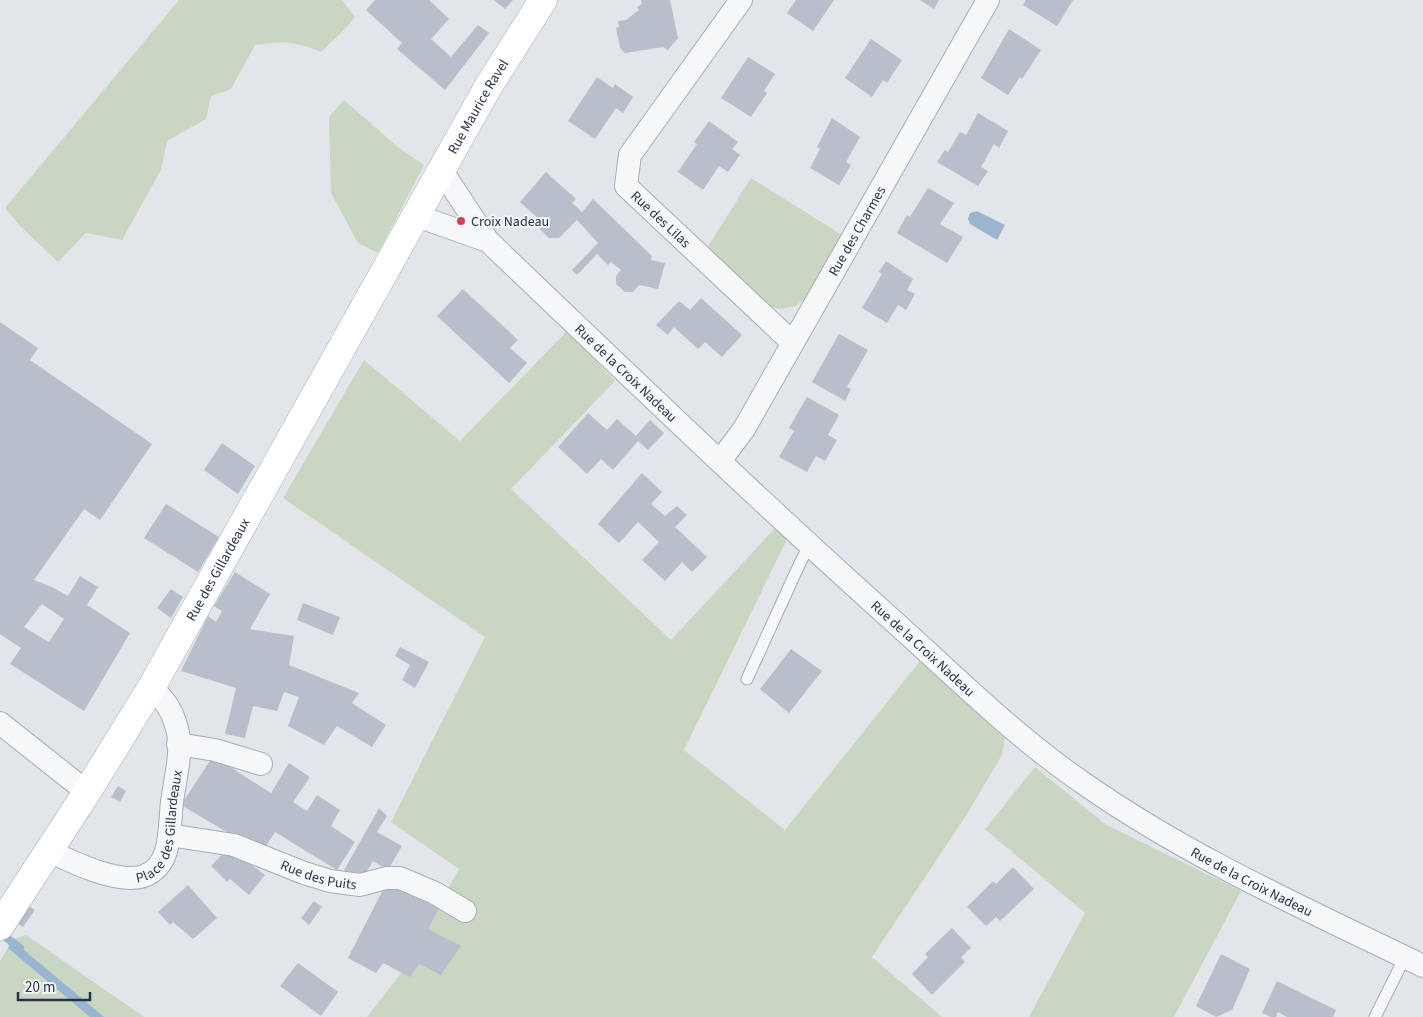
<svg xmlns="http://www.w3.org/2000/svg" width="1423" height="1017" font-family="'Source Sans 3',sans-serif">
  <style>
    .green { fill: #c8d6c2 }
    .water { fill: #99b5cf }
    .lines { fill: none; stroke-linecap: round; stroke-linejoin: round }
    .stream { stroke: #99b5cf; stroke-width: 8 }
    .building { fill: #b8bfca; fill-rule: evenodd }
    .lane-casing { stroke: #a6adb6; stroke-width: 13 }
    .street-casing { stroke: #a6adb6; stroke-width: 24 }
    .secondary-casing { stroke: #a6adb6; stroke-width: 29 }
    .lane { stroke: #f5f7f9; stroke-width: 11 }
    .street { stroke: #f5f7f9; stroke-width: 22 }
    .secondary { stroke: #fff; stroke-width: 28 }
    .poi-dot { fill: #db3c58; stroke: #f2f5f8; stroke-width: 2 }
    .labels { text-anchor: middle; stroke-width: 4; stroke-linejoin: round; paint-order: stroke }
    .street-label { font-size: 14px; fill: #283345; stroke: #f2f5f8 }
    .poi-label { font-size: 14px; fill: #283345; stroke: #f2f5f8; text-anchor: start }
  </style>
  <rect width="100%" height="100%" fill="#e2e6eb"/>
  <g class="green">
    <path d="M179,0H342L355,17L346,28L321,52C294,41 283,41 255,45L231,89L211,96L206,119L167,141L161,170L122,240L86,233L58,262L20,226L5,208Z"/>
    <polygon points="344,100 399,148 424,165 378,253 358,243 331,193 329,117"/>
    <polygon points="751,178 842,235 808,296 796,306 780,309 766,305 705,251"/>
    <polygon points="567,331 615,381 511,489 671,640 776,527 788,537 684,750 785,830 920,661 1005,738 1002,755 967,814 872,957 942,1017 367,1017 399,976 459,869 391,822 485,637 283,498 364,360 460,441"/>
    <polygon points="1035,767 1105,824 1241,891 1174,1017 1029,1017 1085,913 985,829"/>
    <polygon points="26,935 144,1017 0,1017 0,961 8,948 10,940"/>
  </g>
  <g class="water">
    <polygon points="977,211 1005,225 997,240 970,224 968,219 970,213"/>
    <polygon points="13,941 104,1017 90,1017 8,948"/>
  </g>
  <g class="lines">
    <polyline class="stream" points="0,933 20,948"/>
  </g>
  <g class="building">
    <polygon points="375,0 429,0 449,19 431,39 451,57 478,25 489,33 445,90 397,49 402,43 366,10"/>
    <polygon points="494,0 513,0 505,9"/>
    <polygon points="641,0 670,0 678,38 668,50 663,47 625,53 620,48 616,28 619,27 618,21 626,20 639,10 637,7 642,4"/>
    <polygon points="796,0 834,0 813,31 787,13"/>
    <polygon points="920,0 939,0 934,9"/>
    <polygon points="1026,0 1073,0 1057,26 1023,5"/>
    <polygon points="1009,29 1041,50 1022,79 1020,77 1008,95 981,78"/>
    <polygon points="871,39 902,60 887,83 883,80 872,97 845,78"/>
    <polygon points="748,57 775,74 764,91 767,93 751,117 721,98"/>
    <polygon points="597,77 613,88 615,84 633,97 623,113 616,108 595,139 568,121"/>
    <polygon points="978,113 1008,131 999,148 994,144 981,167 988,171 978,186 937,162 945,150 948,152 960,132 966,135"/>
    <polygon points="832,118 860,137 846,162 851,165 839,185 810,168 820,149 817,147"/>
    <polygon points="709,121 738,142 732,149 740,155 728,172 719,166 703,190 678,172 697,144 694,142"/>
    <polygon points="546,172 576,199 572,203 582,212 593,199 652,256 651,260 665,263 658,289 639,285 633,292 625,292 616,284 616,276 621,270 611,262 608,265 597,254 577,275 572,270 598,243 577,220 559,238 549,238 536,225 540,220 520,202"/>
    <polygon points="928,188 954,203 940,224 963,237 947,263 897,233 907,215 910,217"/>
    <polygon points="886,261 913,279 907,290 915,294 906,310 898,305 887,323 862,308 882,274 879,272"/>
    <polygon points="463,289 518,340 510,348 527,363 509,383 437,316"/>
    <polygon points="701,298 742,335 722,357 705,342 698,349 674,327 668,335 656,325 679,301 690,310"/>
    <path d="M0,322L38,348L30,360L152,444L100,520L84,509L34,580L52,587L68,596L80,576L98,587L87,605L130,633L84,711L10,664L21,648L0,634ZM42,604L64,619L49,642L24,627Z"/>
    <polygon points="839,334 868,350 847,387 851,389 845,401 812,382"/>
    <polygon points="807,397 839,415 828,435 837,440 825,461 816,456 807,472 779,457 794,431 789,428"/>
    <polygon points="588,413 607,430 617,419 636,436 650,420 664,433 648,450 638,441 613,470 601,459 587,474 558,447"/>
    <polygon points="222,443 255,466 238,494 204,470"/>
    <polygon points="642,473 662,492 651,504 665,516 677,506 687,515 675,527 707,557 692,572 682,562 665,581 642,560 659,542 638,522 619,543 598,524"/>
    <polygon points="166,504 219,537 198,572 144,538"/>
    <polygon points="235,572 270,594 250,629 294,636 289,665 359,693 352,703 386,725 372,747 337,726 324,745 288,726 299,697 284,692 277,711 253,706 245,738 225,734 236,688 181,671 208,616 216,622 222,611 214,606"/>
    <polygon points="171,589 183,597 171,618 157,608"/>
    <polygon points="303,603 340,617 333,635 297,620"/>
    <polygon points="400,647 429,662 415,688 402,680 410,665 395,656"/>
    <polygon points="791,649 822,671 789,713 760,689"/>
    <polygon points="213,756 271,793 289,763 310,777 293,802 307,811 317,795 340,810 331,826 355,842 337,870 275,832 266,846 237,838 181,805"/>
    <polygon points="118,786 126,791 120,802 111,797"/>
    <polygon points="379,808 387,816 377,832 402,846 388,870 373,861 366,873 343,872"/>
    <polygon points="227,849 248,862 265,875 249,895 230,879 227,882 211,866"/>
    <polygon points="1013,867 1034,889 1000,921 996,917 986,926 967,907 993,881 996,884"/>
    <polygon points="386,884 439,908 428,929 461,946 441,975 419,964 410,977 383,963 376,973 348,958"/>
    <polygon points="188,885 217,918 193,939 173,922 170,925 158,912"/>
    <polygon points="314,901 322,907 309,925 301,918"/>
    <polygon points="27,905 35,910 23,927 14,921"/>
    <polygon points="952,928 971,948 961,957 965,962 932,995 912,974 928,957 925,954"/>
    <polygon points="1221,954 1250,969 1232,1010 1216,1017 1196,1006"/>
    <polygon points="298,963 338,992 321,1016 280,986"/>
    <polygon points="1277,981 1336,1010 1333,1017 1287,1017 1278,1012 1276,1017 1271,1017 1262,1013"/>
  </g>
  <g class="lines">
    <g class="lane-casing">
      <g id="lane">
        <polyline points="747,679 800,563 809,546"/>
        <polyline points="1375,1017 1405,957"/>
      </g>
    </g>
    <g class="street-casing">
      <g id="street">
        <path id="s1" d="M741,0L630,155L626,186L793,343"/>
        <polyline points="417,216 488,241 442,171"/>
        <path id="s2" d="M488,241C621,368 753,495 890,618C954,675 1015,737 1086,785C1191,858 1308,910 1423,966"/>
        <path id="s3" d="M720,461L744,429L988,0"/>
        <polyline points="0,723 87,792"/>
        <polyline points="178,744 215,750 261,764"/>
        <path id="s4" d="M169,835L234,845L304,873L330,881L360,885L386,878H400L435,893L465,911"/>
        <path id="s5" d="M49,851C72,862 119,885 144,876C155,872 163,862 166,851C171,835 170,818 172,802C175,778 184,749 176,725C172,711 163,697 151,688"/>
      </g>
    </g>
    <g class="secondary-casing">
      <g id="secondary">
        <path id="s6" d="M0,926L87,792L151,688L488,87L543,0"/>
      </g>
    </g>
    <use href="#lane" class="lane"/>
    <use href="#street" class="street"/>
    <use href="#secondary" class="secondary"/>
  </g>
  <circle class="poi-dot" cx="461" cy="221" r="5"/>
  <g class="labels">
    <g class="street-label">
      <text dy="5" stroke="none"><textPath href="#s6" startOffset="949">Rue Maurice Ravel</textPath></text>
      <text dy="5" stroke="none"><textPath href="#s1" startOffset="270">Rue des Lilas</textPath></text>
      <text dy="5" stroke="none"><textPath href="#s3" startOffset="268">Rue des Charmes</textPath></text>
      <text dy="5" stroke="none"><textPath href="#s2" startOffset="191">Rue de la Croix Nadeau</textPath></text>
      <text dy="5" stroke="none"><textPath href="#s6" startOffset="418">Rue des Gillardeaux</textPath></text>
      <text dy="5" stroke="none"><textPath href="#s2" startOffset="596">Rue de la Croix Nadeau</textPath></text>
      <text dy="5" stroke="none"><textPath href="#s5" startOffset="154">Place des Gillardeaux</textPath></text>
      <text dy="5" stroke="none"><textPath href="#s4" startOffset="156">Rue des Puits</textPath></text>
      <text dy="5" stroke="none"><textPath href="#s2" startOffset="1001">Rue de la Croix Nadeau</textPath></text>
    </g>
    <g class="poi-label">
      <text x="471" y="226">Croix Nadeau</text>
    </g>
  </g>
  <path d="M18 992v8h72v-8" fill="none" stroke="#283345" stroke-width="2.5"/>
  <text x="25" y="992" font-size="15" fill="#283345" stroke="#f2f5f8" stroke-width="4" paint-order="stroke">20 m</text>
</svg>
